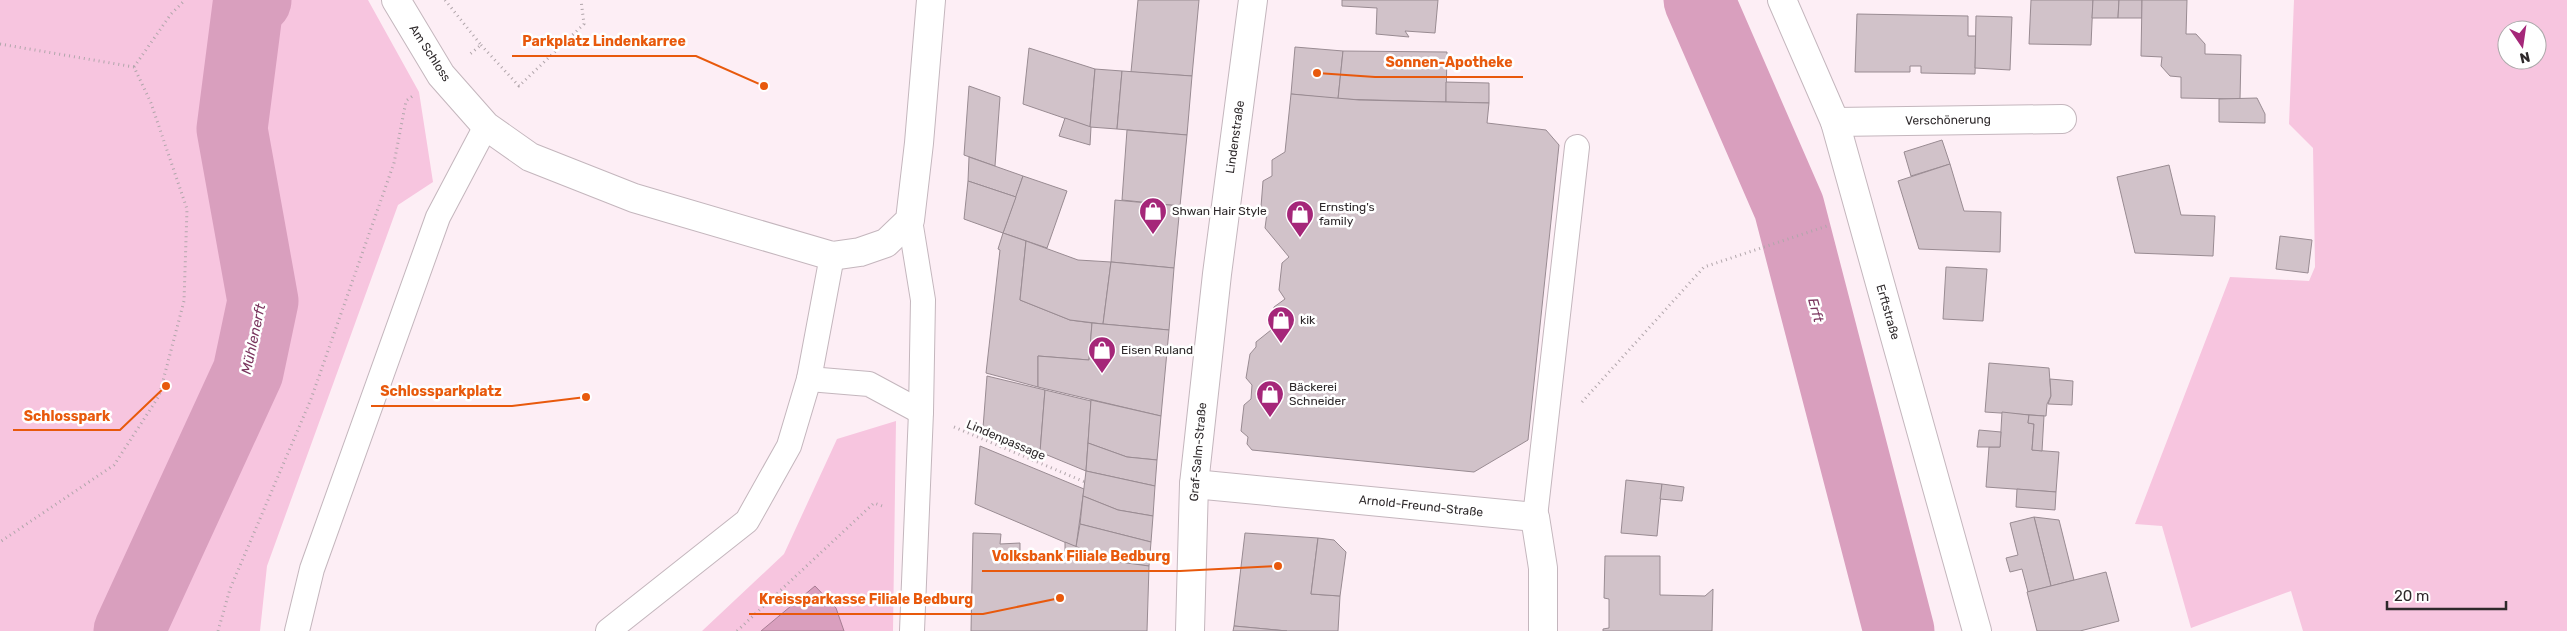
<svg xmlns="http://www.w3.org/2000/svg" width="2567" height="631" font-family="Rubik,sans-serif">
  <style>
    .green { fill: #f7c5df; fill-rule: evenodd }
    .water { fill: #d99fbe; stroke: #a67c92 }
    .lines { fill: none; stroke-linecap: round; stroke-linejoin: round }
    .river { stroke: #d99fbe; stroke-width: 71 }
    .building { fill: #d1c2c9; stroke: #998b92 }
    .service-casing { stroke: #c4b6bd; stroke-width: 26 }
    .minor-casing { stroke: #c4b6bd; stroke-width: 30 }
    .path { stroke: #b1a6ab; stroke-width: 3; stroke-dasharray: 1 4; stroke-linecap: butt }
    .service { stroke: #fff; stroke-width: 24 }
    .minor { stroke: #fff; stroke-width: 28 }
    .labels { text-anchor: middle; stroke-width: 5; stroke-linejoin: round; paint-order: stroke }
    .street-label { font-size: 12px; fill: #2e292b; stroke: #fff }
    .poi-label { font-size: 12px; fill: #2e292b; stroke: #fff; text-anchor: start }
    .water-label { font-size: 14px; font-style: italic; fill: #7a355e; stroke: #fff }
    .leader { fill: none; stroke: #e8590c; stroke-width: 2 }
    .callout-dot { fill: #e8590c; stroke: #fff; stroke-width: 2 }
    .callout-label { font-size: 14px; text-anchor: middle; font-weight: bold; fill: #e8590c; stroke: #fff; stroke-width: 5; stroke-linejoin: round; paint-order: stroke }
  </style>
  <rect width="100%" height="100%" fill="#fdeef5"/>
  <g class="green">
    <polygon points="0,0 368,0 419,92 433,182 398,205 267,566 260,631 0,631"/>
    <path d="M2294,0H2567V631H2303L2291,591L2191,628L2162,526L2135,524L2230,277L2309,281L2315,267L2313,148L2289,124ZM2507,30H2537V60H2507Z"/>
    <polygon points="896,421 893,631 702,631 784,554 837,439"/>
  </g>
  <polygon class="water" points="815,586 836,608 844,631 761,631"/>
  <g class="lines">
    <g class="river">
      <polyline points="1699,0 1789,207 1899,631"/>
      <polyline points="129,631 248,372 263,301 232,129 248,5 256,0"/>
    </g>
  </g>
  <g class="building">
    <polygon points="1138,0 1199,0 1192,76 1131,72"/>
    <polygon points="1342,0 1438,0 1435,33 1405,31 1409,37 1376,34 1377,8 1342,6"/>
    <polygon points="2031,0 2093,0 2091,45 2029,44"/>
    <polygon points="2093,0 2119,0 2118,18 2092,18"/>
    <polygon points="2119,0 2142,0 2142,18 2118,18"/>
    <polygon points="2142,0 2187,0 2186,34 2196,34 2205,44 2205,54 2241,55 2240,99 2181,98 2181,77 2170,76 2161,66 2162,57 2141,56"/>
    <polygon points="1857,14 1968,16 1968,36 1976,36 1975,74 1921,73 1921,66 1910,66 1910,72 1855,72"/>
    <polygon points="1976,16 2012,17 2010,70 1975,68"/>
    <polygon points="1295,47 1343,51 1338,99 1291,94"/>
    <polygon points="1029,48 1095,69 1090,127 1023,104"/>
    <polygon points="1343,51 1447,52 1446,102 1338,99"/>
    <polygon points="1095,69 1122,71 1117,129 1090,127"/>
    <polygon points="1122,71 1192,76 1187,135 1117,129"/>
    <polygon points="1446,82 1489,83 1489,103 1446,102"/>
    <polygon points="969,86 1000,97 995,166 964,155"/>
    <polygon points="1291,94 1359,100 1489,103 1487,123 1546,130 1559,145 1528,440 1474,472 1252,450 1247,444 1248,437 1241,431 1244,405 1251,399 1252,385 1246,378 1250,354 1256,347 1256,342 1271,330 1274,307 1285,299 1279,290 1282,263 1289,257 1265,228 1267,213 1261,207 1263,181 1272,176 1272,160 1285,152"/>
    <polygon points="2257,98 2265,114 2265,123 2219,122 2219,99"/>
    <polygon points="1065,118 1091,127 1090,145 1059,136"/>
    <polygon points="1127,130 1187,135 1180,206 1122,200"/>
    <polygon points="1942,140 1950,164 1911,176 1904,152"/>
    <polygon points="969,157 1023,176 1016,197 968,181"/>
    <polygon points="1950,164 1964,211 2001,212 2000,252 1919,249 1898,181"/>
    <polygon points="2169,165 2181,215 2215,216 2213,256 2135,253 2117,177"/>
    <polygon points="1023,176 1067,191 1047,248 1003,233"/>
    <polygon points="968,181 1016,197 1003,233 964,219"/>
    <polygon points="1115,200 1180,206 1174,268 1111,262"/>
    <polygon points="1003,233 1026,241 1020,300 1070,320 1092,323 1089,360 1038,356 1038,387 986,373 1000,250 998,249"/>
    <polygon points="2280,236 2312,240 2308,273 2276,269"/>
    <polygon points="1026,241 1078,260 1111,262 1103,324 1070,320 1020,300"/>
    <polygon points="1111,262 1174,268 1169,330 1103,324"/>
    <polygon points="1946,267 1987,269 1983,321 1943,319"/>
    <polygon points="1092,323 1169,330 1161,416 1038,387 1038,356 1089,360"/>
    <polygon points="1989,363 2049,368 2051,396 2047,404 2046,416 1985,412"/>
    <polygon points="987,376 1045,390 1040,452 983,428"/>
    <polygon points="2050,379 2073,381 2072,405 2048,404 2051,396"/>
    <polygon points="1045,390 1091,401 1086,471 1040,452"/>
    <polygon points="1091,400 1161,416 1157,460 1127,457 1088,443"/>
    <polygon points="2002,412 2029,415 2028,423 2034,424 2032,450 2059,452 2056,492 1986,487 1989,447 2000,447"/>
    <polygon points="2029,415 2044,416 2042,451 2032,450 2034,424 2028,423"/>
    <polygon points="1979,430 2001,432 2000,447 1977,447"/>
    <polygon points="1088,443 1127,457 1157,460 1155,486 1086,471"/>
    <polygon points="980,446 1084,489 1076,547 975,504"/>
    <polygon points="1086,471 1155,486 1153,516 1118,510 1083,496"/>
    <polygon points="1626,480 1662,484 1657,536 1621,533"/>
    <polygon points="1662,484 1684,487 1682,501 1660,499"/>
    <polygon points="2017,489 2056,492 2055,510 2016,507"/>
    <polygon points="1083,496 1118,510 1153,516 1151,542 1080,524"/>
    <polygon points="2034,517 2059,520 2074,580 2051,586"/>
    <polygon points="2034,517 2051,586 2028,592 2022,569 2010,572 2006,558 2018,555 2010,523"/>
    <polygon points="1080,524 1151,542 1149,566 1112,561 1076,547"/>
    <polygon points="973,533 1001,534 1000,544 1020,543 1020,560 1065,562 1065,542 1112,561 1149,566 1147,631 971,631"/>
    <polygon points="1245,533 1318,538 1311,594 1340,596 1338,631 1287,631 1234,626"/>
    <polygon points="1318,538 1334,540 1346,552 1340,596 1311,594"/>
    <polygon points="1605,556 1660,556 1660,595 1705,596 1713,589 1712,631 1603,631 1603,629 1609,628 1609,599 1604,598"/>
    <polygon points="2106,572 2119,621 2080,631 2037,631 2027,592"/>
    <polygon points="1234,626 1287,631 1233,631"/>
  </g>
  <g class="lines">
    <g class="service-casing">
      <g id="service">
        <polyline points="910,220 923,300 921,412 912,631"/>
        <polyline points="809,379 869,384 921,412"/>
        <polyline points="1535,517 1577,147"/>
        <polyline points="297,631 312,569 438,217 486,126"/>
        <polyline points="608,631 747,521 789,446 809,379 832,256"/>
      </g>
    </g>
    <g class="minor-casing">
      <g id="minor">
        <polyline points="396,0 441,75 486,126 530,157 634,198 832,256 860,252 886,243 910,220 919,143 931,0"/>
        <polyline points="1782,0 1835,122 1977,631"/>
        <polyline points="1835,122 2062,119"/>
        <polyline points="1194,484 1535,517 1543,568 1543,631"/>
        <polyline points="1190,631 1194,484 1217,274 1253,0"/>
      </g>
    </g>
    <g class="path">
      <polyline points="445,0 481,45 470,54"/>
      <polyline points="0,44 134,67 151,103 187,209 184,301 159,396 114,465 0,542"/>
      <polyline points="481,45 519,86 584,24 581,0"/>
      <polyline points="134,67 171,14 185,0"/>
      <polyline points="1582,402 1704,267 1827,226"/>
      <polyline points="954,427 1085,482"/>
      <polyline points="218,631 230,589 311,399 394,163 406,101 414,95"/>
      <polyline points="737,631 874,503 885,507"/>
    </g>
    <use href="#service" class="service"/>
    <use href="#minor" class="minor"/>
  </g>
  <defs>
    <g id="shop-pin" transform="scale(1.4375)"><path d="M0 17L-7.5 6A9.5 9.5 0 1 1 7.5 6Z" fill="#a52779" stroke="#fff"/><path d="M-5-2.5h2.3a2.7 3.5 0 0 1 5.4 0H5L5.5 6h-11ZM-1.5-2.5h3a1.5 2.3 0 0 0-3 0Z" fill="#fff"/></g>
  </defs>
  <g fill-rule="evenodd">
    <use href="#shop-pin" x="1153" y="211"/>
    <use href="#shop-pin" x="1300" y="214"/>
    <use href="#shop-pin" x="1281" y="320"/>
    <use href="#shop-pin" x="1102" y="350"/>
    <use href="#shop-pin" x="1270" y="394"/>
  </g>
  <g class="labels">
    <g class="street-label">
      <text transform="translate(430 53) rotate(57)" y="4">Am Schloss</text>
      <text transform="translate(1948 120) rotate(-1)" y="4">Verschönerung</text>
      <text transform="translate(1235 137) rotate(-82)" y="4">Lindenstraße</text>
      <text transform="translate(1888 312) rotate(74)" y="4">Erftstraße</text>
      <text transform="translate(1006 440) rotate(23)" y="4">Lindenpassage</text>
      <text transform="translate(1198 452) rotate(-85)" y="4">Graf-Salm-Straße</text>
      <text transform="translate(1421 506) rotate(6)" y="4">Arnold-Freund-Straße</text>
    </g>
    <g class="poi-label">
      <text x="1319" y="211">Ernsting's<tspan x="1319" dy="14">family</tspan></text>
      <text x="1172" y="215">Shwan Hair Style</text>
      <text x="1300" y="324">kik</text>
      <text x="1121" y="354">Eisen Ruland</text>
      <text x="1289" y="391">Bäckerei<tspan x="1289" dy="14">Schneider</tspan></text>
    </g>
    <g class="water-label">
      <text transform="translate(1816 310) rotate(75)" y="5">Erft</text>
      <text transform="translate(253 339) rotate(-78)" y="5">Mühlenerft</text>
    </g>
  </g>
  <path class="leader" d="M764 86L696 56H512M1317 73L1375 77H1523M586 397L512 406H371M166 386L120 430H13M1278 566L1180 571H982M1060 598L983 614H749"/>
  <g class="callout-dot">
    <circle cx="764" cy="86" r="5"/>
    <circle cx="1317" cy="73" r="5"/>
    <circle cx="586" cy="397" r="5"/>
    <circle cx="166" cy="386" r="5"/>
    <circle cx="1278" cy="566" r="5"/>
    <circle cx="1060" cy="598" r="5"/>
  </g>
  <g class="callout-label">
    <text x="604" y="46">Parkplatz Lindenkarree</text>
    <text x="1449" y="67">Sonnen-Apotheke</text>
    <text x="441" y="396">Schlossparkplatz</text>
    <text x="67" y="421">Schlosspark</text>
    <text x="1081" y="561">Volksbank Filiale Bedburg</text>
    <text x="866" y="604">Kreissparkasse Filiale Bedburg</text>
  </g>
  <g transform="translate(2522 45) rotate(167)"><circle r="24" fill="#ffffff" stroke="#aba9aa"/>
  <path d="M0-4L9 19L0 12L-9 19Z" fill="#a52779"/>
  <text y="-8" font-size="14" font-weight="bold" text-anchor="middle" fill="#2e292b">N</text>
  </g>
  <path d="M2387 601v8h119v-8" fill="none" stroke="#2e292b" stroke-width="2.5"/>
  <text x="2394" y="601" font-size="15" fill="#2e292b" stroke="#ffffff" stroke-width="4" paint-order="stroke">20 m</text>
</svg>
